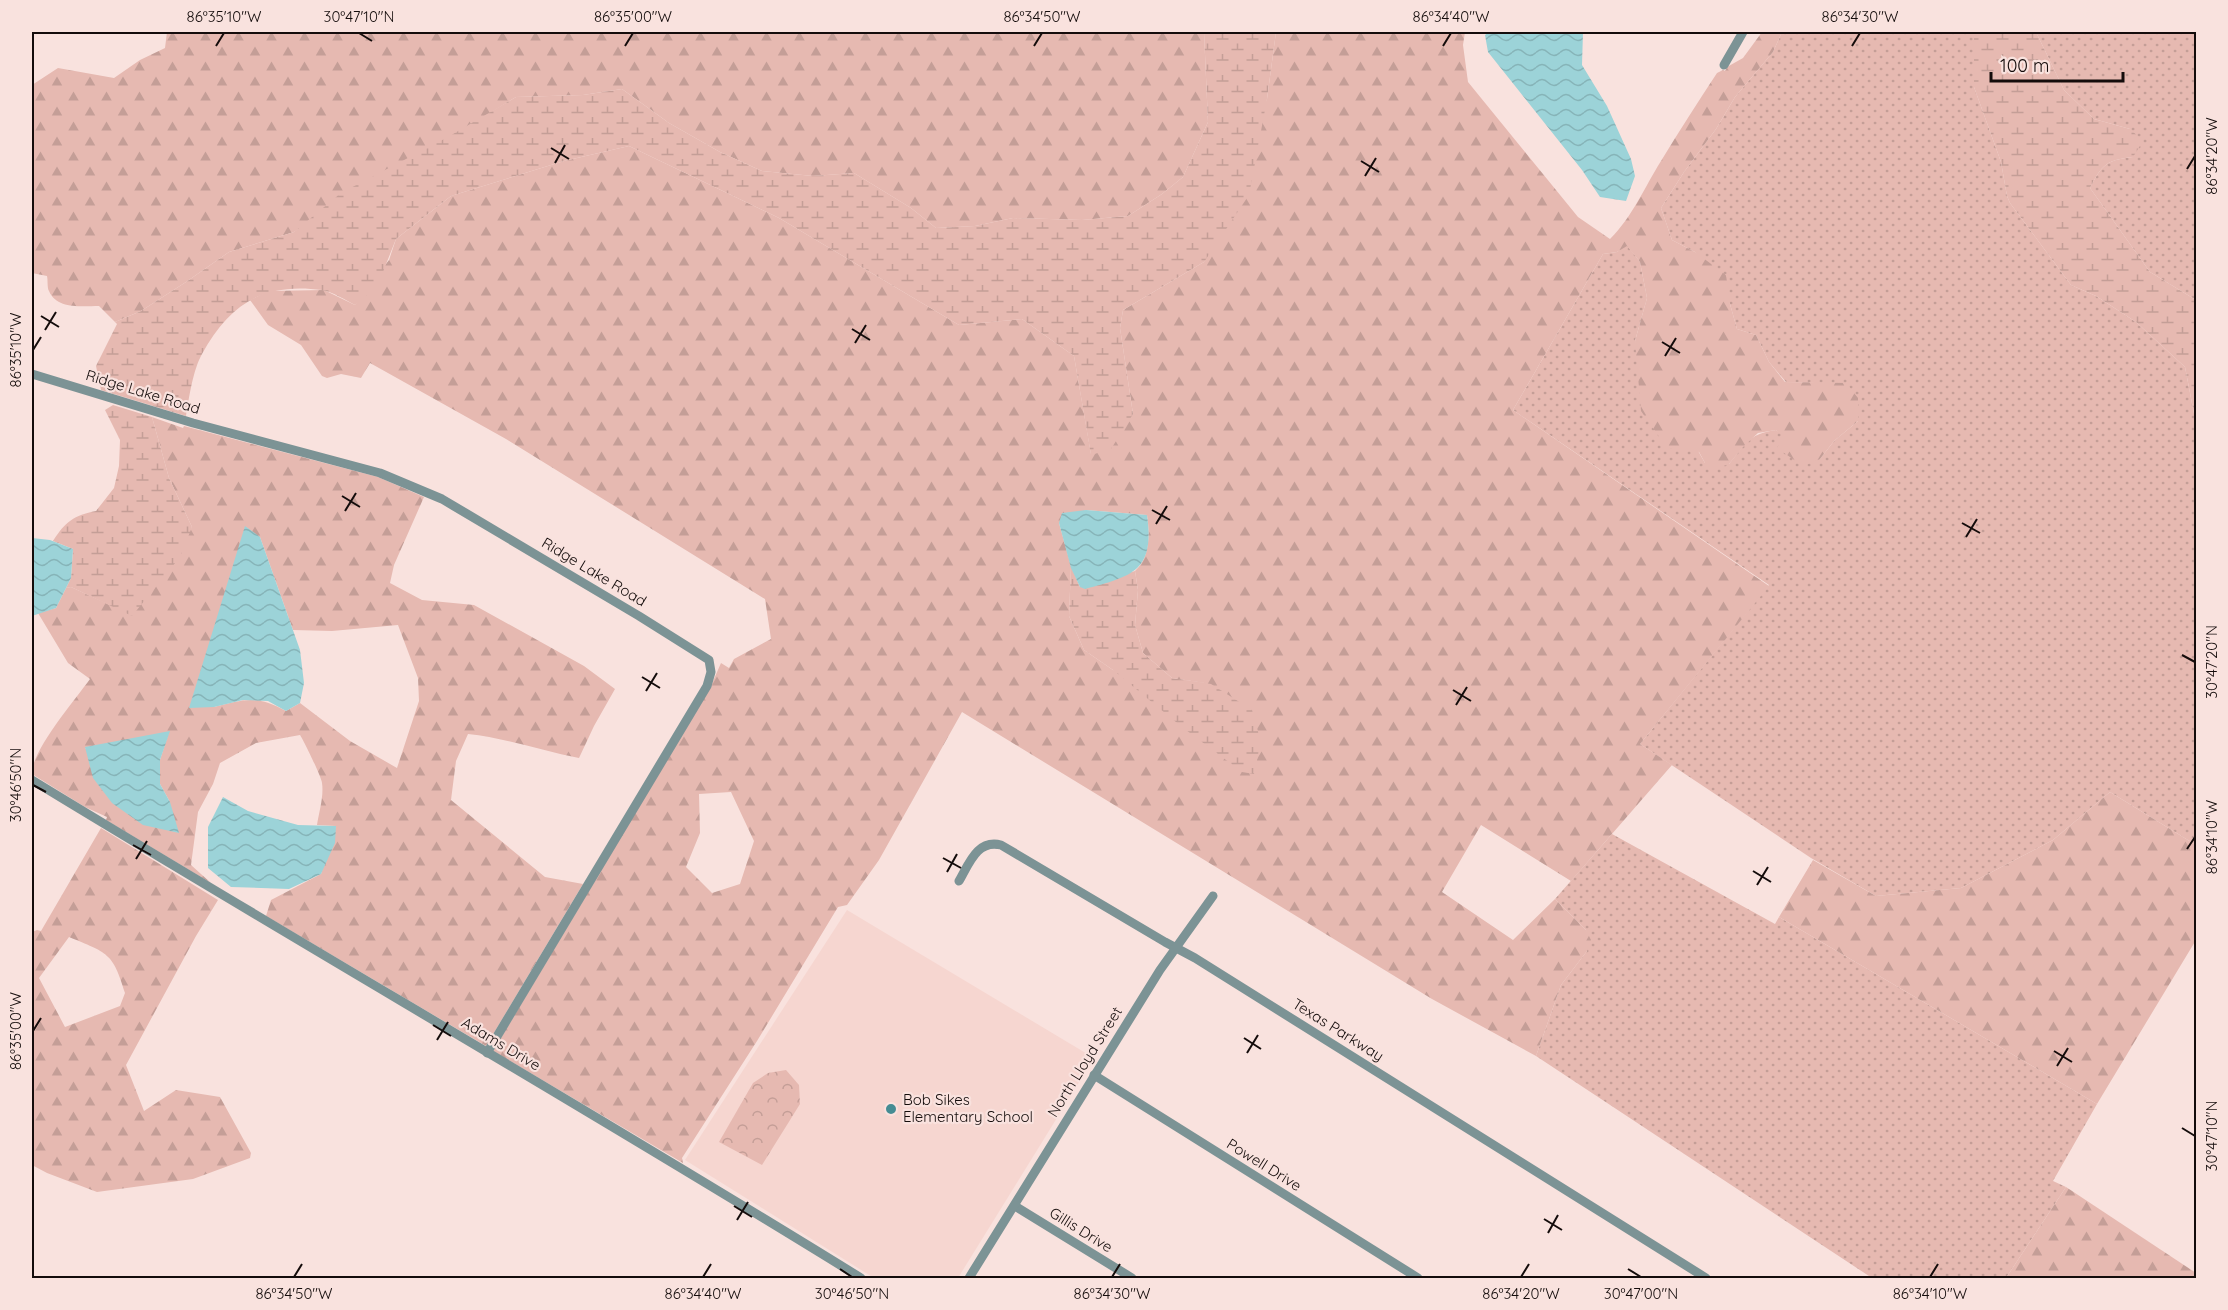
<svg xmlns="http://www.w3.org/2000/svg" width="2228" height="1310" font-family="Quicksand,sans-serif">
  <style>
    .built { fill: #f6d6d0 }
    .grass { fill: url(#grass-dots) }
    .forest { fill: url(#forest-firs); fill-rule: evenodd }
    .wetland { fill: url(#wetland-marsh) }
    .park { fill: url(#park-crowns) }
    .water { fill: url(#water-waves) }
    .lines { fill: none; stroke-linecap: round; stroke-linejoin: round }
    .street { stroke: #7c9395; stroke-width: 9 }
    .ticks { fill: none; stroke: #140c0b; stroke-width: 2 }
    .poi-dot { fill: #458c93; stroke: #f9e2de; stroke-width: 2 }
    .labels { text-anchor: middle; stroke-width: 4.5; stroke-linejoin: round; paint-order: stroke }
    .street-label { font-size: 15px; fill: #140c0b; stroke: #f9e2de }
    .poi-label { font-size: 15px; fill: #140c0b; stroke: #f9e2de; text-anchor: start }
    .neatline { fill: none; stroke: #140c0b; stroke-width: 2 }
    .ticks-label { font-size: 15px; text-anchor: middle; fill: #140c0b }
  </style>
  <defs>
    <pattern id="grass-dots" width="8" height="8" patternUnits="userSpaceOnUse" patternTransform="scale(1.5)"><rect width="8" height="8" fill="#e6b9b1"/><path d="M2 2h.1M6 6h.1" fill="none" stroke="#c49e97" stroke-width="1.8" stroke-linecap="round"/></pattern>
    <pattern id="forest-firs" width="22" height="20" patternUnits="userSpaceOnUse" patternTransform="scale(1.5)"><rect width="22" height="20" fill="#e6b9b1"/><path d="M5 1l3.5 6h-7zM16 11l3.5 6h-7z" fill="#c49e97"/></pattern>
    <pattern id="wetland-marsh" width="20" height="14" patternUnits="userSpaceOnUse" patternTransform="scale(1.5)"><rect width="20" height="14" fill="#e6b9b1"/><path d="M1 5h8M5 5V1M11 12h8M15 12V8" fill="none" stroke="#c49e97"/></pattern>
    <pattern id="park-crowns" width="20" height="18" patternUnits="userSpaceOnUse" patternTransform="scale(1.5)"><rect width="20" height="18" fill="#e6b9b1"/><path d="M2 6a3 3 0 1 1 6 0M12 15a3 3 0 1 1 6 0" fill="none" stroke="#c49e97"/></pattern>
    <pattern id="water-waves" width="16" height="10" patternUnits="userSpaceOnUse" patternTransform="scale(1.5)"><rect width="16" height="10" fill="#9cd3d8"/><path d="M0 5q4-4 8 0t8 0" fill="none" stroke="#86b4b8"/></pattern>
  </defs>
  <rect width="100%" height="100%" fill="#f9e2de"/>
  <polygon class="built" points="847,910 1094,1058 958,1278 874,1278 685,1160"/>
  <g class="grass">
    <path d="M1782,32H1974V87L2001,162L2007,196L2010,203L2071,285L2096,296L2136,322L2185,367L2196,424V845L2110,792L2053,840L1961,888L1876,896L1811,858L1640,744L1769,585L1513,410L1603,254L1617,252L1627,245L1640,262L1647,298L1635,341L1705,463L1729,464C1746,443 1749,434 1776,430L1820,459L1834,441L1858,421L1815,383L1786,382L1769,362L1756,335L1737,329L1730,304L1695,252L1672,240L1661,208L1684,172L1716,129L1735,97L1773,52Z"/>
    <path d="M2036,32H2196V300L2150,272L2090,188C2102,164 2107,160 2133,157L2130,129L2094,119L2064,90Z"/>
    <polygon points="1612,834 1775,924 1779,917 2097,1104 2053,1181 2066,1187 2006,1278 1872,1278 1536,1056 1561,985 1587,951 1586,930 1555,899"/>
  </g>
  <g class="forest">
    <path d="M167,32H1204L1208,122L1183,177L1162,194L1128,216L1082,220L1013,218L975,226L936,228L911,208L854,173L813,176L762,171L720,152L669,123L622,89L583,95L516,97L294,232L229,252L186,282L141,311L115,322L99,306C83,306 57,310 49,291C47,288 48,280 47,276L32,273V85L58,68L114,78L140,60L165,48Z"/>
    <path d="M1276,32H1465L1463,45L1468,82L1578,217L1610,239C1633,216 1644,188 1661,161C1679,131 1698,102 1717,73L1723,70L1725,71L1727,67L1743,58L1762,32H1782L1773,52L1735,97L1716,129L1684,172L1661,208L1672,240L1695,252L1726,275L1730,304L1737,329L1756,335L1769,362L1785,382L1846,383L1858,398V421L1834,441L1820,459L1803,466L1777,448L1783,436L1776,430L1758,433L1743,447L1729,464L1715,469L1705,463L1699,452L1667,448L1641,411L1635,341L1647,298L1640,262L1627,246L1617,252L1603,254L1513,410L1769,586L1640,744L1672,765L1571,881L1481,825L1442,892L1513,940L1555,899L1586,930L1591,940L1587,951L1561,985L1536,1056L1432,999L962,712L879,860L847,905L838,907L757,1041L682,1158L683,1163L493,1051L710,688L721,663L729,668L734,659L771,639L765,599L506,439L370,363L361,378L341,374L327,378L322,376L301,345L268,325L250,300L269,291L324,290L355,305L389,260L396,239L451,196L564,161L629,146L779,218L959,325L1022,319L1074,356L1091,454L1133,414L1120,328L1123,310L1204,262L1267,99ZM1086,510L1147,515C1150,534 1150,558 1135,571L1138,590L1135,625L1143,653L1172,678L1211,684L1113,670L1084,650L1069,616L1071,566L1059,523ZM731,792L754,841L740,884L712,893L686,867L700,833L699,794Z"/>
    <path d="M152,417L183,428L184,426L378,477L424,497L394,565L390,583L422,600L474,605L584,666L615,689L594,726L579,758C542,751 506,738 468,734L456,761L451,800L545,877L583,884L486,1046L266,916L271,900L321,874L336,826L317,825C319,812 324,796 322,783C322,778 303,739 300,735L256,743L220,763L213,784L198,812L191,865L211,883L106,820L107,817L85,807L32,774C31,751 75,700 90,679L68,663L38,613L56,608L66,588L71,587L132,615L192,527L169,478ZM260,537L293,630L332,631L398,625L418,678L419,701L397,768L350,741L300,703L286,711C256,695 246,699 214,707ZM169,732L160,760V784L170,802L85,748Z"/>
    <polygon points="2110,792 2196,845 2196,940 2097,1104 1779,917 1813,860 1876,896 1961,888 2053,840"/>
    <path d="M101,828L218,900L196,936L126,1065L144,1111L176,1090L220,1097L251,1153L250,1158L193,1179L97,1192L47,1173L32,1165V932L37,930L41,931ZM69,937C107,953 113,952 125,993L120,1006L65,1027L39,978Z"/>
    <polygon points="2066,1187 2196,1273 2196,1278 2006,1278"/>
  </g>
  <g class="wetland">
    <path d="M1204,32H1276L1267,99L1249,195L1204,262L1123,310L1120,328L1133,414L1111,449L1091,455L1074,356L1022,319L959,325L779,218L629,146L564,161L451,196L396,239L377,287L355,305C345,300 333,292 322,290C264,282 229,304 202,354C193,370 189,398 186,416L101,390L96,366L117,324L115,322L141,311L186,282L229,252L294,232L341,193L448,137L516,97L583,95L622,89L669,123L720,152L762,171L813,176L854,173L911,208L936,228L975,226L1013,218L1082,220L1128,216L1162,194L1183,177L1208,122Z"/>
    <path d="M1974,32H2036L2064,90L2094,119L2130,129L2143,141L2133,157C2107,160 2102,164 2090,188L2150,272L2196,300V424L2185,367L2136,322L2096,296L2071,285L2010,203L2007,196L2001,162L1974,87Z"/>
    <path d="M113,405L152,417L169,478L192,527L180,557L132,616L71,587L66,588L71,578L73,549L53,541C65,522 74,515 96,511L114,488L119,466L120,440L105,410Z"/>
    <polygon points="1071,566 1080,587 1135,571 1138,590 1135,625 1143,653 1172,678 1211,684 1252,710 1261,742 1254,774 1242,772 1182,727 1113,670 1084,650 1069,616"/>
  </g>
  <polygon class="park" points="786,1070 799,1085 800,1104 762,1165 719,1142 753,1083 768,1073"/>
  <g class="water">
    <polygon points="1489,32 1583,32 1582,65 1607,106 1631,159 1635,176 1626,201 1600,197 1582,170 1488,52 1485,35"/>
    <path d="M1086,510L1147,515C1155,571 1133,576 1085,589L1080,587L1071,568L1059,523L1062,513Z"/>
    <polygon points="245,526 260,537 300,650 304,683 300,703 286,711 268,701 243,700 214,707 189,708"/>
    <polygon points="32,538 50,540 73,549 71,578 56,608 32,616"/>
    <polygon points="170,731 160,760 160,784 170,802 179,833 143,825 112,803 93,778 85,747"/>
    <polygon points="223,797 248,811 298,825 336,826 335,843 321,874 289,889 231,887 208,868 208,827"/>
  </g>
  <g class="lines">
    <g class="street">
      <polyline points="1724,65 1743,32"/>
      <polyline points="32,374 193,423 380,473 442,499 639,616 709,660 711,672 707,686 487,1053"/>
      <path d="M32,780C307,948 587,1108 861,1278"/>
      <path d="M959,881C969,864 977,839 1001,845L1165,942L1195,958L1706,1278"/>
      <polyline points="1094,1075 1418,1278"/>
      <polyline points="1015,1206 1132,1278"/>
      <polyline points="969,1278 1160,970 1213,896"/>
    </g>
  </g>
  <path class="ticks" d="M359,33L372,41M216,46L224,33M625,46L633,33M1034,46L1042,33M1443,46L1451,33M1852,46L1860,33M551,148L569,159M1361,161L1379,172M555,163L565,145M2187,169L2195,156M1365,176L1376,158M41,316L59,327M852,329L870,340M45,330L56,312M1662,342L1680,353M855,343L866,325M33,350L41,337M1665,356L1676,338M342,496L360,507M1152,510L1170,520M345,511L356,493M1962,523L1980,533M1156,524L1167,506M1966,537L1977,519M2182,655L2195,662M642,677L660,688M1453,690L1471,701M646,691L657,673M1456,705L1467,687M33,785L46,792M133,845L151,855M2187,849L2195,837M943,858L961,868M136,859L147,841M1753,871L1771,882M947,872L957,854M1757,885L1768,867M433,1025L451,1036M33,1031L41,1018M1244,1038L1261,1049M437,1040L448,1022M2054,1051L2072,1062M1247,1053L1258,1035M2057,1066L2068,1048M2182,1128L2195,1136M734,1206L752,1217M1544,1219L1562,1230M737,1220L748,1202M1548,1233L1558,1215M840,1269L852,1277M1628,1269L1641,1277M294,1277L302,1264M703,1277L711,1264M1112,1277L1120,1264M1521,1277L1529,1264M1930,1277L1938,1264"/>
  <circle class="poi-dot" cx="891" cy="1109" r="6"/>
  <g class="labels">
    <g class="street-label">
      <text transform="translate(143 392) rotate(17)" y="5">Ridge Lake Road</text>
      <text transform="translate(594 572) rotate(31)" y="5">Ridge Lake Road</text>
      <text transform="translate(1338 1030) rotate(32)" y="5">Texas Parkway</text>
      <text transform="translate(501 1044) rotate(31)" y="5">Adams Drive</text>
      <text transform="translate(1085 1062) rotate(-58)" y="5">North Lloyd Street</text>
      <text transform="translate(1264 1165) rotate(32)" y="5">Powell Drive</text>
      <text transform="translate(1081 1230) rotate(32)" y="5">Gillis Drive</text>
    </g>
    <g class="poi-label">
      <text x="903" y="1105">Bob Sikes<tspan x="903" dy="17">Elementary School</tspan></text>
    </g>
  </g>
  <rect width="2228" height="1310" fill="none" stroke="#f9e2de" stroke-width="66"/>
  <path d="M1991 72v9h132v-9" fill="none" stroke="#140c0b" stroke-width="3"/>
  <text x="2000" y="72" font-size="18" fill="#140c0b" stroke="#f9e2de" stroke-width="4.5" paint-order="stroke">100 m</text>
  <rect x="33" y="33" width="2162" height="1244" class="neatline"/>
  <g class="ticks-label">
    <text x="224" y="22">86°35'10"W</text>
    <text x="359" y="22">30°47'10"N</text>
    <text x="633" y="22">86°35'00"W</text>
    <text x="1042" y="22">86°34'50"W</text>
    <text x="1451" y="22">86°34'40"W</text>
    <text x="1860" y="22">86°34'30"W</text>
    <text transform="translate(2212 156) rotate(-90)" y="5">86°34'20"W</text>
    <text transform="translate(16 350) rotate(-90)" y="5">86°35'10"W</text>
    <text transform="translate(2212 662) rotate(-90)" y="5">30°47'20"N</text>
    <text transform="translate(16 785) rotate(-90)" y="5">30°46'50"N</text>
    <text transform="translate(2212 837) rotate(-90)" y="5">86°34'10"W</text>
    <text transform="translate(16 1031) rotate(-90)" y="5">86°35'00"W</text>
    <text transform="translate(2212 1136) rotate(-90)" y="5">30°47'10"N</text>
    <text x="294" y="1299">86°34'50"W</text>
    <text x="703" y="1299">86°34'40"W</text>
    <text x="852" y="1299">30°46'50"N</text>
    <text x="1112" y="1299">86°34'30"W</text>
    <text x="1521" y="1299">86°34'20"W</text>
    <text x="1641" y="1299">30°47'00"N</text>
    <text x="1930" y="1299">86°34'10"W</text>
  </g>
</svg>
